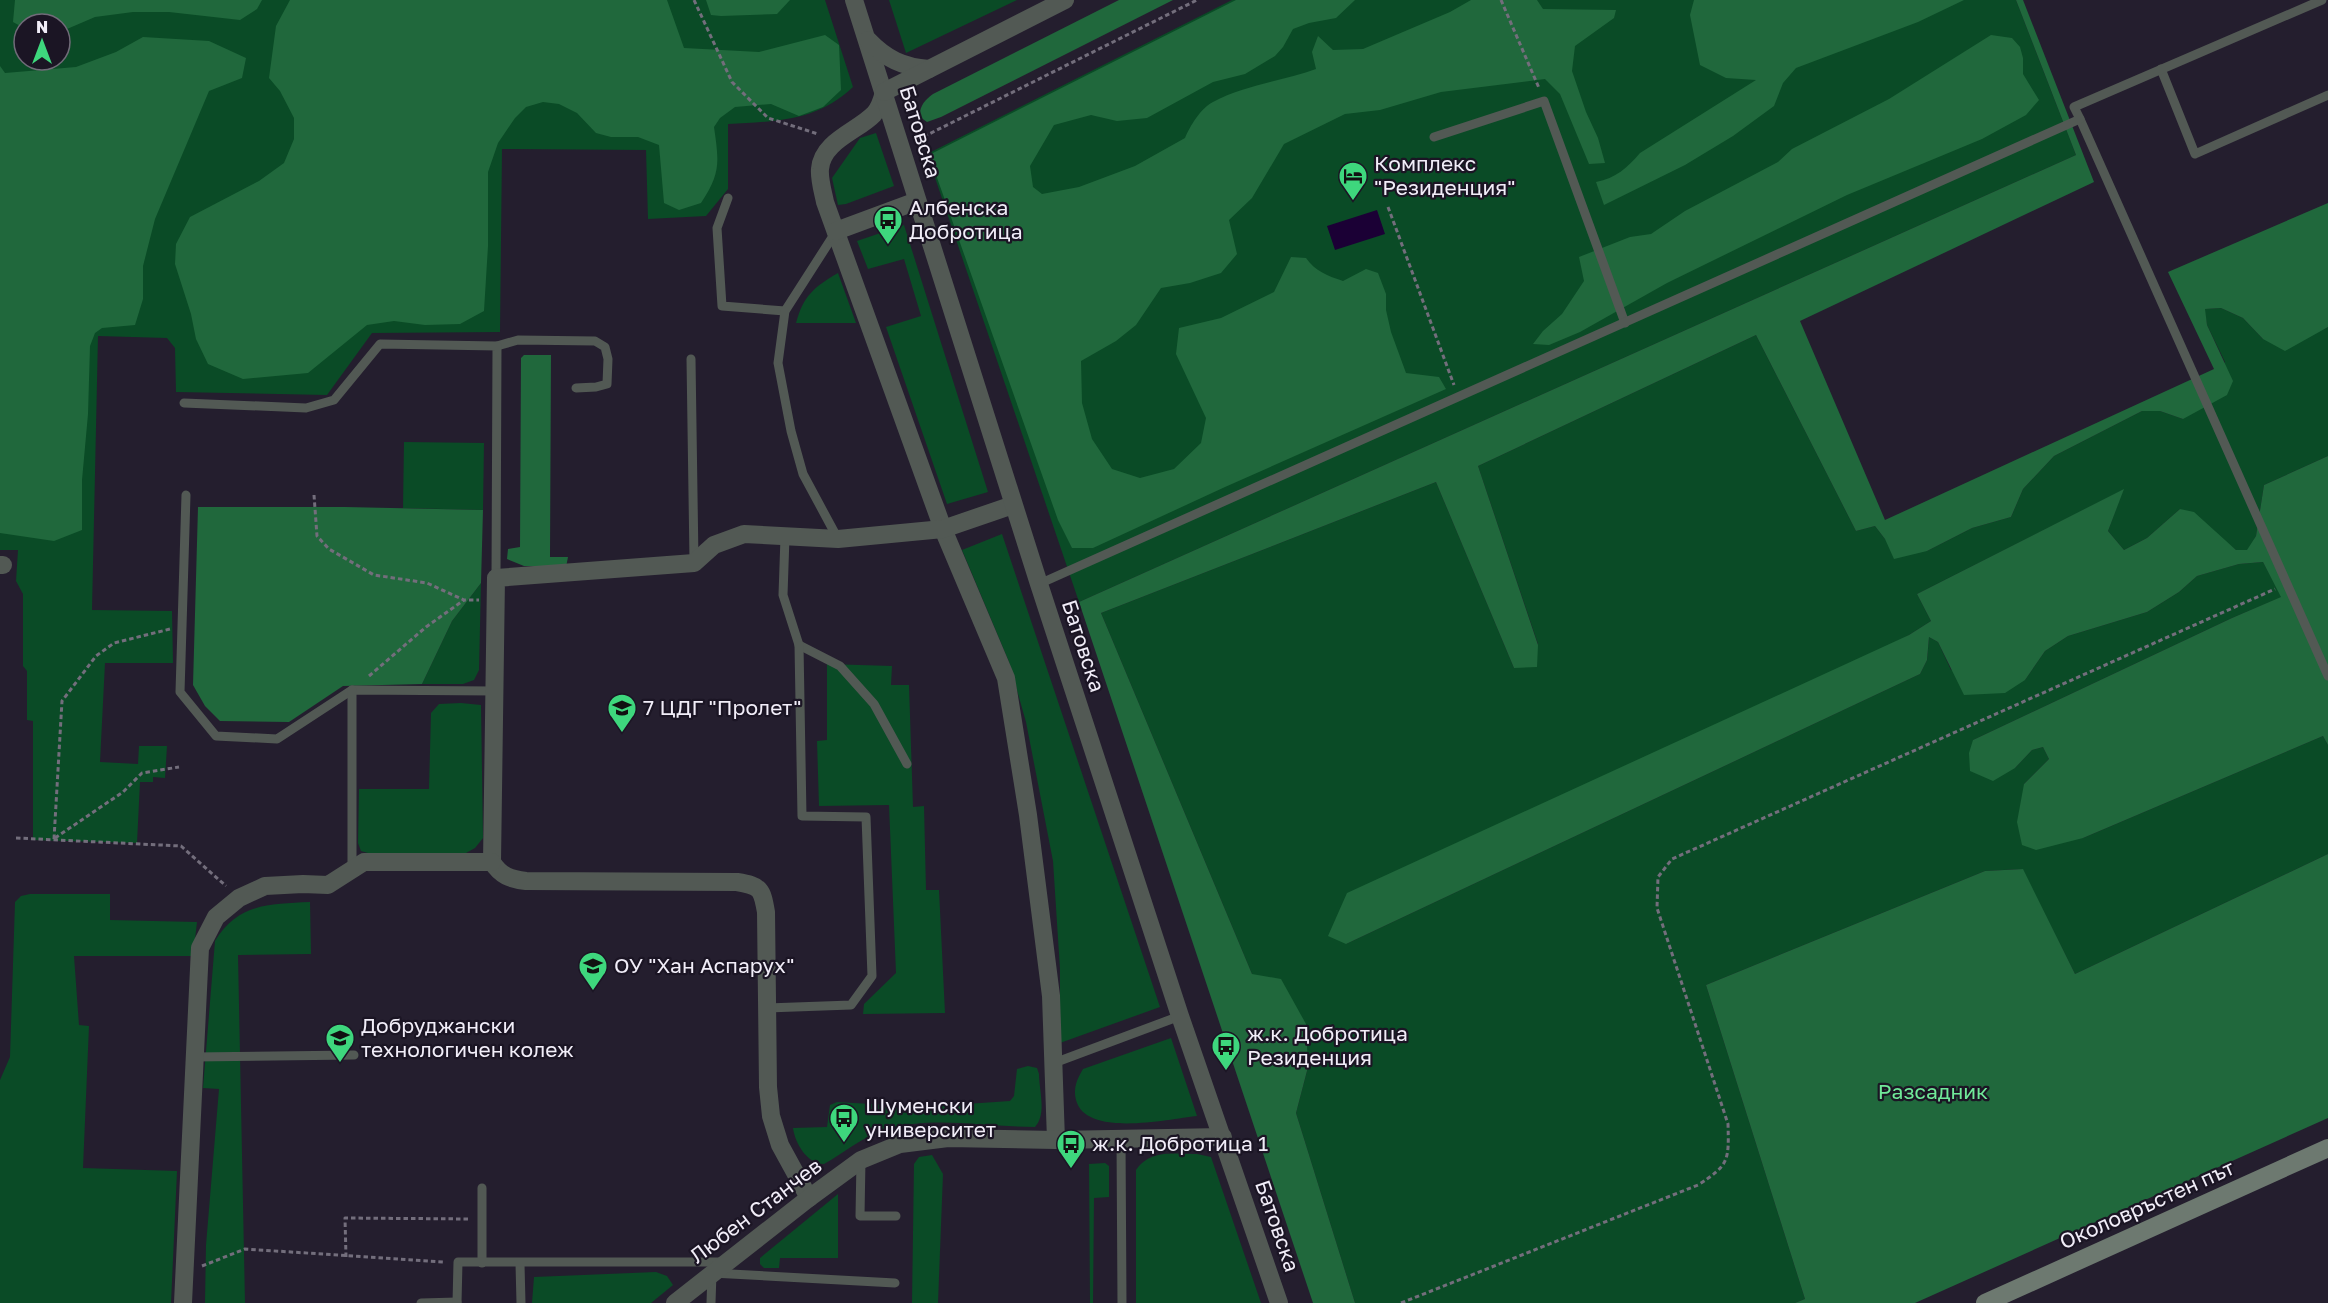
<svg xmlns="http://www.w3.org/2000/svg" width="2328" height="1303" font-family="'Golos Text',sans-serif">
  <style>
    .green { fill: #0a4b26; fill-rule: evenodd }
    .forest { fill: #20683c }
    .water { fill: #1b0035 }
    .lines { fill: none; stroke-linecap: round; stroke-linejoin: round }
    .path { stroke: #736e7c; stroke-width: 3; stroke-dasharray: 4.5 3; stroke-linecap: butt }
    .service { stroke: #525954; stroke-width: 9 }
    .minor { stroke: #525954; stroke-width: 18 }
    .tertiary { stroke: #525954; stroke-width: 18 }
    .secondary { stroke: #6d7970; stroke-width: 18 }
    .labels { text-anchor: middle; stroke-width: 4.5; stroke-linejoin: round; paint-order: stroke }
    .street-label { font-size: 21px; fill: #f1edf8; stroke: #1b1524 }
    .poi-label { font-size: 21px; fill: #f1edf8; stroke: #1b1524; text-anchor: start }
    .park-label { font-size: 21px; fill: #70e999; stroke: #1b1524 }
  </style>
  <rect width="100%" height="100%" fill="#241e2e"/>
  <g class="green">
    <path d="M0,0H825L853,87C816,122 776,121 728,124V189L706,216L648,219L646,150L502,149L500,332L372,333L327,395L176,392L175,348L167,338L98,336L92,610L172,611L173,663H105L100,762L138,764L139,746H167L165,778L153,777V782H140L137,843L33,840V721L27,720V671L23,666V594L16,581L18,550H0ZM24,24H60V60H24Z"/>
    <polygon points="889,0 1017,0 906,53"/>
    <polygon points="1232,0 2016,0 2076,155 1079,602 927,154"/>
    <polygon points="876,133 894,186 846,204 838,205 832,178 860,138"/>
    <polygon points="904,225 988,492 947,504 886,327 921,316 904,259 868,269 857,241"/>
    <path d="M838,273L856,323H796C803,296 814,287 838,273Z"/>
    <polygon points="2221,308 2243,318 2263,339 2317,332 2328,327 2328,456 2264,485 2256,536 2248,550 2236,550 2216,534 2180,509 2147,538 2124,550 2108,531 2123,490 1917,594 1931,621 1909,635 1346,944 1920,674 1927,660 1929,637 1938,642 1951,670 2025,680 2045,651 2068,636 2147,612 2179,592 2197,576 2239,564 2263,562 2282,597 2232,618 1973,740 2015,768 2032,750 2043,747 2049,759 2024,784 2083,838 2323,736 2328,745 2328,854 2075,974 2022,869 1985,871 1706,985 1805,1299 1795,1303 1355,1303 1296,1113 1308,1067 1252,974 1101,613 1436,482 1514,668 1538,644 1478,466 1756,335 1856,531 1875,526 1885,539 1927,551 1972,528 2011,517 2023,489 2054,456 2142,411 2160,411 2183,419 2225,362 2207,325 2204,309"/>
    <polygon points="404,442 484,443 483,510 403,508"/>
    <polygon points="1002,534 1160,1007 1060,1043 1060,969 1053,861 1026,722 1009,662 962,550"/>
    <polygon points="481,583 479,670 474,680 463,684 422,684 452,621"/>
    <polygon points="827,664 892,666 891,685 909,685 913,807 924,806 926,890 939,890 945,1013 863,1014 864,1004 896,973 889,805 819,806 817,741 827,740"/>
    <polygon points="461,703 481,705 483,838 475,848 466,853 368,853 361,851 358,843 359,789 429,789 431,713 439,704"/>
    <polygon points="30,894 110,894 110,920 197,922 193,956 74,956 79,1025 89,1026 83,1168 177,1171 171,1303 0,1303 0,1080 10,1057 15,902 21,896"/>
    <path d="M310,902L311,954L238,955L245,1303H205L206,1245L219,1089L203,1088L215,941C238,903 270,904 310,902Z"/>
    <path d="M1171,1038L1197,1116C1168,1119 1086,1138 1076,1100C1073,1088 1077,1079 1083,1069Z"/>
    <path d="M1028,1066L1037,1068L1039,1074C1039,1090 1047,1114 1035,1127C986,1127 933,1115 884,1130C862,1137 844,1153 824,1164C807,1164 795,1143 793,1128L827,1127L830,1105L837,1102L922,1107L1010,1101L1014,1096L1017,1069Z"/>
    <path d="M1197,1154L1211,1157L1261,1303H1136V1170C1150,1149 1174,1154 1197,1154Z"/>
    <polygon points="932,1155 943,1174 938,1303 912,1303 914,1164 919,1157"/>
    <polygon points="1105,1163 1109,1166 1109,1197 1094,1198 1093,1303 1090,1303 1089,1164"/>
    <polygon points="838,1194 838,1258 780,1258 779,1268 764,1268 760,1264 760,1258"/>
    <polygon points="656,1272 667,1276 673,1285 651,1303 532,1303 534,1277"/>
  </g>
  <g class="forest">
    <polygon points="15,0 262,0 257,9 240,20 169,12 133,12 95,17 60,32 60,24 24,24 24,28 13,22"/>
    <path d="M290,0H667L684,48L759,52L825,35L839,45L841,90L823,107L799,116L771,104L735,107L720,118L714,127C719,162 721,173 701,203L679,210L664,203L659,145L638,137H611L596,133L577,113L559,104L543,102L526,107L515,118L498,143L488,172V246L484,311L460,324L425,325L394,321L367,325L308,373L243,379L208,364L196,339L191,314L175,264L176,244L190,217L259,181L284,163L294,139V118L280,91L269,78L276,26Z"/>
    <polygon points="706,0 790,0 777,14 721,16 711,15"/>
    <path d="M1119,0H1173L941,117L927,122L920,117C919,106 925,100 933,94Z"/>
    <path d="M1236,0H1355L1336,18L1309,23L1293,29L1283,47L1275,56L1245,74L1213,82L1147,118L1117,121L1091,115L1054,125L1030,166L1033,187L1042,194L1079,187L1135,166L1185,138C1190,126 1201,108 1213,102C1245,85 1283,81 1316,69L1312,52L1318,36L1333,50L1363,49L1450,12L1471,0H1537L1543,9L1616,10L1614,18L1575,46L1572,71L1586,112L1598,138L1605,163L1589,164L1560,94L1545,79L1441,92L1380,110L1345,114L1284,144L1252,198L1229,220L1237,254L1221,273L1190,283L1161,288L1136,325L1116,341L1081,361L1082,403L1092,439L1112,469L1140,478L1174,469L1201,443L1206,418L1176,354L1179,328L1221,318L1274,292L1291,257L1306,258C1315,271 1328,276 1343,281L1366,269L1378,273L1386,294V310L1391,332L1406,373L1439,377L1446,389L1225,487L1093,548H1072L1058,520L929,155Z"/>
    <path d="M1694,0H1964L1918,22L1796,68L1783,83L1774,106L1733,136L1685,165L1604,205L1596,182C1616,178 1627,168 1640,153L1756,80L1726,78L1700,65L1690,15Z"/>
    <polygon points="2016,0 2023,0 2094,182 1800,321 1885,520 2214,369 2168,272 2328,203 2328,327 2285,351 2263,339 2243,318 2221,308 2205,309 2207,325 2233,381 2227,395 2183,419 2160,411 2142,411 2054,456 2023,489 2011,517 1972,528 1927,551 1894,559 1885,539 1875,526 1856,531 1756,335 1478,466 1538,645 1537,667 1514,668 1436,482 1101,613 1252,974 1281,979 1306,1024 1308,1067 1296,1113 1355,1303 1313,1303 1079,602 2076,155"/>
    <polygon points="1991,35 2012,38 2020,47 2023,58 2023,74 2039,100 2026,115 1982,139 1847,195 1667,283 1580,332 1549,345 1533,344 1543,331 1562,314 1584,281 1579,257 1630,237 1651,234 1685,211 1778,162 1792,149 1889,99"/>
    <polygon points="143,37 209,41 246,58 242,78 209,91 155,219 143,266 143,299 135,325 102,328 95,333 90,346 88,414 82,480 82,530 54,541 0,533 0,66 5,73 76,67 116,52"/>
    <polygon points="524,355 551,355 550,557 568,557 566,567 524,566 507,559 508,549 520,547 521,358"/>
    <polygon points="2328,456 2328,745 2323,736 2083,838 2036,850 2022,845 2017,822 2024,784 2049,759 2043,747 2032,750 2015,768 1993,781 1970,771 1969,753 1973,740 2232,618 2281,597 2263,562 2239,564 2197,576 2179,592 2147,612 2068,636 2045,651 2025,680 2005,693 1964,695 1938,642 1929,637 1927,660 1920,674 1346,944 1328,936 1347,893 1909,635 1931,621 1917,594 2124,489 2108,531 2124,550 2147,538 2180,509 2194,512 2236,550 2247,550 2256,536 2264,485"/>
    <polygon points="198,507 345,507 483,510 481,583 452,621 422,684 343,686 289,722 220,721 205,706 193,685"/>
    <polygon points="2328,854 2328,1118 1915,1303 1795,1303 1805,1299 1706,985 1985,871 2023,869 2075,974"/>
  </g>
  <polygon class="water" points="1377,210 1385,234 1335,250 1327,226"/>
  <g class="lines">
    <g class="path">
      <polyline points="694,0 732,82 768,118 818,134"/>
      <polyline points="1501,0 1539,88"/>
      <polyline points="917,140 1197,0"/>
      <polyline points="1388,207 1454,385"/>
      <polyline points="314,495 317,536 329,549 374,575 427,583 464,600 479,600"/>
      <polyline points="369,676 426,627 464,600"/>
      <polyline points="16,838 181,846 226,886"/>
      <polyline points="55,838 123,792 142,773 179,767"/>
      <polyline points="54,839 62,701 96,656 114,643 170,629"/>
      <polyline points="346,1257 345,1218 470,1219"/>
      <polyline points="202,1266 245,1249 444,1262"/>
      <path d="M1401,1303L1698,1185C1729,1165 1729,1161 1728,1124L1657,908L1658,877L1672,859L2275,589"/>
    </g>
    <g class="service">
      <polyline points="2161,69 2195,154 2328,95"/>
      <polyline points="2080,119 2328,676"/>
      <polyline points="1434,137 1544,101 1625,323"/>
      <polyline points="728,198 717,228 722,306 785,311"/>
      <polyline points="835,233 785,311 778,363 791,431 803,474 838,539"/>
      <polyline points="497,346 518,340 595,341 605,347 608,359 607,384 596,387 576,388"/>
      <polyline points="691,359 694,561"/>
      <polyline points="184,403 306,408 334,400 380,344 497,346 496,578"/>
      <polyline points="186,495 180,692 216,736 277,739 352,690 495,691"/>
      <polyline points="1039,584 2080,119 2074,107 2322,0"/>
      <polyline points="799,645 840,666 874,704 907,764"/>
      <polyline points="352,690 352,871"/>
      <polyline points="767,1008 851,1005 872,976 866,817 802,816 799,645 783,595 785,537"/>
      <polyline points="194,1057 354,1055"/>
      <polyline points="1054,1063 1180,1016"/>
      <polyline points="1121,1139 1122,1303"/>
      <polyline points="861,1160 860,1216 896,1216"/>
      <polyline points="482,1188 482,1263"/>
      <polyline points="520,1264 521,1303"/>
      <polyline points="421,1303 457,1302"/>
      <polyline points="457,1303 458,1262 724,1262"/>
      <polyline points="711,1303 712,1273 895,1283"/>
    </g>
    <g class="minor">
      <path d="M884,92C882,100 880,108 874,114C858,131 822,141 820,169C819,179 823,192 825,202L943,529L1006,678L1028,815L1051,996L1056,1140"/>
      <polyline points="836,231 917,201"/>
      <polyline points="0,565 3,565"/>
      <path d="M809,1198L780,1145L771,1116L768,1087L766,912C762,889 761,886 737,882L526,881C510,879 501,876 492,862L496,578L694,563L714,545L744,534L838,539L943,529L1013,505"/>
      <polyline points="183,1303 200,948 216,917 239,898 265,886 303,884 328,885 364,862 492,862"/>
      <polyline points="675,1303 809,1198 861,1160 900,1144 948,1138 1056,1140 1223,1137"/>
    </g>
    <g class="tertiary">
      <polyline points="854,0 1039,584 1180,1016 1279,1303"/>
      <path d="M868,40C886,59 903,67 929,69"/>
      <polyline points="884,92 1065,0"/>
    </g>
    <polyline class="secondary" points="1985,1303 2328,1148"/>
  </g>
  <defs>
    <g id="hotel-pin" transform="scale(1.5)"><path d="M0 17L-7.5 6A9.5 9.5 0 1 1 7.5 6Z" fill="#3ed77d" stroke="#1b1524"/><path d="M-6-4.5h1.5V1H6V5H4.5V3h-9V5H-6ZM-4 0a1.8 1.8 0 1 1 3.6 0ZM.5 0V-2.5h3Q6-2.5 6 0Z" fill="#111"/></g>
    <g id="bus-pin" transform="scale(1.5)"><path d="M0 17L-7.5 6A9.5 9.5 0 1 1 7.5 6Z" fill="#3ed77d" stroke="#1b1524"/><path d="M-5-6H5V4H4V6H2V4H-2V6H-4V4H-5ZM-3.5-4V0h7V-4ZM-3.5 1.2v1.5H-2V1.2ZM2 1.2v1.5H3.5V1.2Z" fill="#111"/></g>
    <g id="school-pin" transform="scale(1.5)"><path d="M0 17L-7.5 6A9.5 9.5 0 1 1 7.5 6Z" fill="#3ed77d" stroke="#1b1524"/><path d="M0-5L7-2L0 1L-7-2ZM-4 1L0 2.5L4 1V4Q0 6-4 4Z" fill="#111"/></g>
    <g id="university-pin" transform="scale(1.5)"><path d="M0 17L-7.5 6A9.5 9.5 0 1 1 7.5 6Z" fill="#3ed77d" stroke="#1b1524"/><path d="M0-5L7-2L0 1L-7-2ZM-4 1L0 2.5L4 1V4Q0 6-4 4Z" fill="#111"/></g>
  </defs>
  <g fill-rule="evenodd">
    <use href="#hotel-pin" x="1353" y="176"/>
    <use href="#bus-pin" x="888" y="220"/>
    <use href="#school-pin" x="622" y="708"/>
    <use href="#school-pin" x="593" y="966"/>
    <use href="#university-pin" x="340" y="1038"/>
    <use href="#bus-pin" x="1226" y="1046"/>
    <use href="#bus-pin" x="844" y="1118"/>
    <use href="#bus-pin" x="1071" y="1144"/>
  </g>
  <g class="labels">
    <g class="street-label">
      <text transform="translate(920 132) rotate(73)" y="7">Батовска</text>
      <text transform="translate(1083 646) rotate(72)" y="7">Батовска</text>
      <text transform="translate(2147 1205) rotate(-24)" y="7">Околовръстен път</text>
      <text transform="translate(756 1211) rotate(-37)" y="7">Любен Станчев</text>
      <text transform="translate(1277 1226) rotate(71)" y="7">Батовска</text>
    </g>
    <g class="poi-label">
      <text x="1374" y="171">Комплекс<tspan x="1374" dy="24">"Резиденция"</tspan></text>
      <text x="909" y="215">Албенска<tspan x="909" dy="24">Добротица</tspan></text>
      <text x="643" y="715">7 ЦДГ "Пролет"</text>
      <text x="614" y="973">ОУ "Хан Аспарух"</text>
      <text x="361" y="1033">Добруджански<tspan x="361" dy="24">технологичен колеж</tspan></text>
      <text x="1247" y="1041">ж.к. Добротица<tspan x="1247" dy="24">Резиденция</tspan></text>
      <text x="865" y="1113">Шуменски<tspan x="865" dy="24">университет</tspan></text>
      <text x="1092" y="1151">ж.к. Добротица 1</text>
    </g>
    <g class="park-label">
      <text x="1933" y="1099">Разсадник</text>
    </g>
  </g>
  <g transform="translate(42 42)"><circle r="28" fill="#1b1524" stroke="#716b79" stroke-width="1.5"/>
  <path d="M0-4.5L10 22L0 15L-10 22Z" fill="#3ed77d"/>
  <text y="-9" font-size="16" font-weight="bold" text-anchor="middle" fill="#f1edf8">N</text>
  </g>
</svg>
